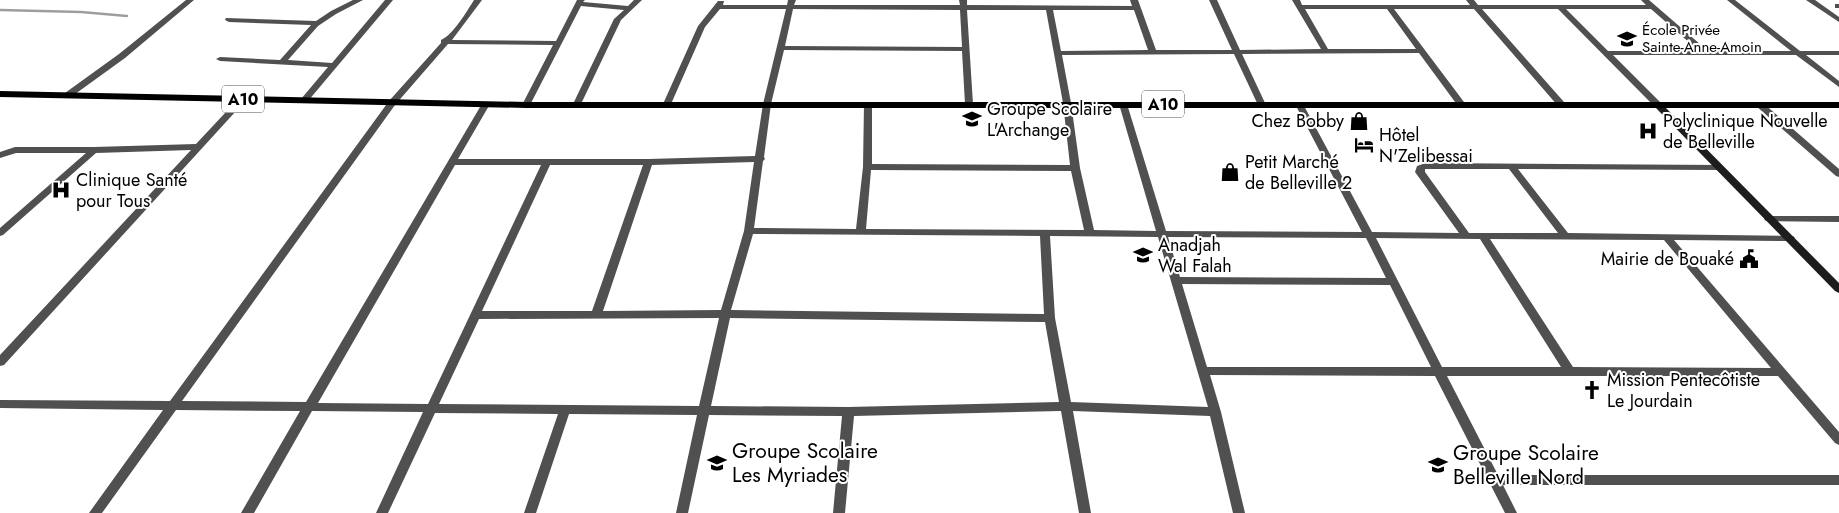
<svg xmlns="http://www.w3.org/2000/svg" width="1839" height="513" font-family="Jost,sans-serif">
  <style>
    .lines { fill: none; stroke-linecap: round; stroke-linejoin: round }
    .stream { stroke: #9e9e9e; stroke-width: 2.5 }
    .street { fill: #505050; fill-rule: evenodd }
    .secondary { fill: #1d1d1d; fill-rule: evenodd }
    .primary { fill: #000; fill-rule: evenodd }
    .labels { text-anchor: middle; stroke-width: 4; stroke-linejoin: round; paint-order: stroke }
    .far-poi-label { font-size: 15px; fill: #000; stroke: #fff; text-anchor: start }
    .shield { fill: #fff; stroke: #4c4c4c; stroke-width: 1 }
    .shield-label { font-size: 16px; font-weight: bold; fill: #000 }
    .poi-label { font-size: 18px; fill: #000; stroke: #fff; text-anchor: start }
    .near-poi-label { font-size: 21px; fill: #000; stroke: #fff; text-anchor: start }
  </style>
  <rect width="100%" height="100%" fill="#fff"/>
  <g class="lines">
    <polyline class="stream" points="0,10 81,12 127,16"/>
    <g class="street">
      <polygon points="186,0 194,0 125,58 71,97 65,97 65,93 119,54"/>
      <polygon points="353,0 363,0 336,14 318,26 288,60 332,63 385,0 393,0 308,101 302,101 301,99 328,67 220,61 216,59 220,57 280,60 311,25 229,22 225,20 226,18 316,21 331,11"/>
      <path d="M474,0H482L452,40L556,41L577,0H585L583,2L628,6L634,0H642L621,20L581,104L577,106L573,104L614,19L624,10L581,6L530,105L526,107L522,105L553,45L448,44L395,105L182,401L306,402L483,102H486L490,104L458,159H648L755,156L763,104L786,9H720L705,27L671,104L667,106L663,104L698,26L718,1H724L723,5H787L788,0H796L794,5H960L959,0H967V5L1132,6L1130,0H1138L1156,50H1232L1209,0H1217L1240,50L1321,49L1292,0H1300L1302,5H1470L1466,0H1474L1478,5H1646L1641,0H1649L1708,51H1791L1727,0H1735L1800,51H1839V55H1806L1839,81V87L1796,55H1613L1660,102L1661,104L1657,106H1654L1558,9H1482L1564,102L1565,104L1561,106H1558L1474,9H1394L1464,102V106H1458L1419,53L1242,54L1266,105L1262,107L1258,105L1234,54L1062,55L1071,103L1080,168L1094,230L1156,231L1119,104L1123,102L1127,104L1166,231L1362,232L1295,104L1299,102L1303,104L1372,232L1459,233L1415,172L1417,166L1426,163L1720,165L1721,167L1720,169L1717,170L1518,169L1568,233L1793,236L1795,238L1790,241L1674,240L1839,432V445L1835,443L1778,376H1447L1498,475H1839V485H1503L1517,513H1505L1435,376L1210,375L1221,412L1245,513H1233L1210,416L1073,411L1091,513H1079L1061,411L854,416L845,513H833L842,416L709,415L688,513H676L697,415L569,414L536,513H524L558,414L435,413L388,513H376L423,412L312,411L254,513H241L300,411L176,410L102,513H89L163,410L0,408V400L170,401L389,101L441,43V40C453,35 467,11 474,0ZM793,9L960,10L962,47L785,46ZM1305,9H1387L1416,49H1328ZM1566,9H1651L1699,51H1608ZM967,10H1046L1063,103L1070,165L872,164V104L868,102L864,104L863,167L856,229L754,228L763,161L765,159L764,157L771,104L784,50L962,51L965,104L969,106L973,104ZM1053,10H1134L1148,50L1061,51ZM754,162L744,231L721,310L603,311L652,165ZM455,165H541L428,404L318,403ZM550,165H643L592,311H482ZM1425,169H1509L1558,233H1469L1425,172ZM871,170L1071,171L1084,230L866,229ZM753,234L1040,236L1044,314L731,310ZM1050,236L1158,237L1208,407L1071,402L1055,318ZM1168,237L1366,238L1386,278L1180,277ZM1376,238L1480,239L1561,367H1442ZM1490,239L1664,240L1771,368L1573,367ZM1182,284L1390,285L1431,367H1207ZM719,318L699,406L439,404L479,319ZM730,318L1045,322L1059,402L848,407L711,406Z"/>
      <polygon points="1806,0 1815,0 1839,17 1839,22"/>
      <rect x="1835" y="4" width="4" height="4"/>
      <polygon points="240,97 246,97 247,99 4,365 0,366 0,355 191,150 96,153 3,235 0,236 0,228 86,153 16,153 0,158 0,152 15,147 94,147 196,144"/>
      <polygon points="1756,102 1762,102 1839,169 1839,177 1836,176 1756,106"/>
      <polygon points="1769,216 1839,216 1839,222 1766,221 1764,219 1766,217"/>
    </g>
    <polygon class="secondary" points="1654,102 1660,102 1839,283 1839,293 1835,291 1654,106"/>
    <polygon class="primary" points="0,91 526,102 1839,102 1839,108 526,108 0,97"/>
  </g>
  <defs>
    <g id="school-bare" transform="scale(1.5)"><path d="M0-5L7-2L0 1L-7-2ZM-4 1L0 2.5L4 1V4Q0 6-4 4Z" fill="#000" stroke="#fff" stroke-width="2.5" paint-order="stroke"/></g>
    <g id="shop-bare" transform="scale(1.5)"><path d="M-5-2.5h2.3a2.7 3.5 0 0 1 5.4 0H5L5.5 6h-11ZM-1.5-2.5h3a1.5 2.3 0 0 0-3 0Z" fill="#000" stroke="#fff" stroke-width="2.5" paint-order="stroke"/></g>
    <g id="hospital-bare" transform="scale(1.5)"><path d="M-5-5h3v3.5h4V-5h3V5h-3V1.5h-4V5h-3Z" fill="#000" stroke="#fff" stroke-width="2.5" paint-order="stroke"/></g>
    <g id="hotel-bare" transform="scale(1.5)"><path d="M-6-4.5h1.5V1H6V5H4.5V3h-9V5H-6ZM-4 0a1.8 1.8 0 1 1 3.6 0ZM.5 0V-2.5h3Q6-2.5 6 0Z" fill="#000" stroke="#fff" stroke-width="2.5" paint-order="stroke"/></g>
    <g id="civic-bare" transform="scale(1.5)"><path d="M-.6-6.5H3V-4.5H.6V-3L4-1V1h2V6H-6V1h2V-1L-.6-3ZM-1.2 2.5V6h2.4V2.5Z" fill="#000" stroke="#fff" stroke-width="2.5" paint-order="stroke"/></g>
    <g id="church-bare" transform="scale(1.5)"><path d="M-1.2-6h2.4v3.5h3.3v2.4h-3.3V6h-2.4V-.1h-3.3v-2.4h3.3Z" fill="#000" stroke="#fff" stroke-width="2.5" paint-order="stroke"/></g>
  </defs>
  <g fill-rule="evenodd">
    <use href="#school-bare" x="1627" y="39"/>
    <use href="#school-bare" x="972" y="119"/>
    <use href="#shop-bare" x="1359" y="121"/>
    <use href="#hospital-bare" x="1648" y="131"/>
    <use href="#hotel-bare" x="1364" y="145"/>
    <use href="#shop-bare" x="1230" y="172"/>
    <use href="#hospital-bare" x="61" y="190"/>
    <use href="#school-bare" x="1143" y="255"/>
    <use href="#civic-bare" x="1749" y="259"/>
    <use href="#church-bare" x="1592" y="390"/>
    <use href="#school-bare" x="717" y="463"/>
    <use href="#school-bare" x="1438" y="465"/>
  </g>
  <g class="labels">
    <g class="far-poi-label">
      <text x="1642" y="35">École Privée<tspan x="1642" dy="17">Sainte-Anne-Amoin</tspan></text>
    </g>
    <g class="shield">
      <rect x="222" y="85.5" width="42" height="27" rx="4"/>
      <rect x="1142" y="90.5" width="42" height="27" rx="4"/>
    </g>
    <g class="shield-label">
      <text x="243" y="105">A10</text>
      <text x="1163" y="110">A10</text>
    </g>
    <g class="poi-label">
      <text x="987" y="115">Groupe Scolaire<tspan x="987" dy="21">L'Archange</tspan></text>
      <text x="1344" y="127" text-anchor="end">Chez Bobby</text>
      <text x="1663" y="127">Polyclinique Nouvelle<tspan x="1663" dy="21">de Belleville</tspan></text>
      <text x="1379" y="141">Hôtel<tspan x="1379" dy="21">N'Zelibessai</tspan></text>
      <text x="1245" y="168">Petit Marché<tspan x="1245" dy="21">de Belleville 2</tspan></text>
      <text x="76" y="186">Clinique Santé<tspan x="76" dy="21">pour Tous</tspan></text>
      <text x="1158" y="251">Anadjah<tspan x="1158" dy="21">Wal Falah</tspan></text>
      <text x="1734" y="265" text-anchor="end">Mairie de Bouaké</text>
      <text x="1607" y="386">Mission Pentecôtiste<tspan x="1607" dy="21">Le Jourdain</tspan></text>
    </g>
    <g class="near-poi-label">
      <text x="732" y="458">Groupe Scolaire<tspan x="732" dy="24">Les Myriades</tspan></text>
      <text x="1453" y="460">Groupe Scolaire<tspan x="1453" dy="24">Belleville Nord</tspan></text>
    </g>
  </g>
</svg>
